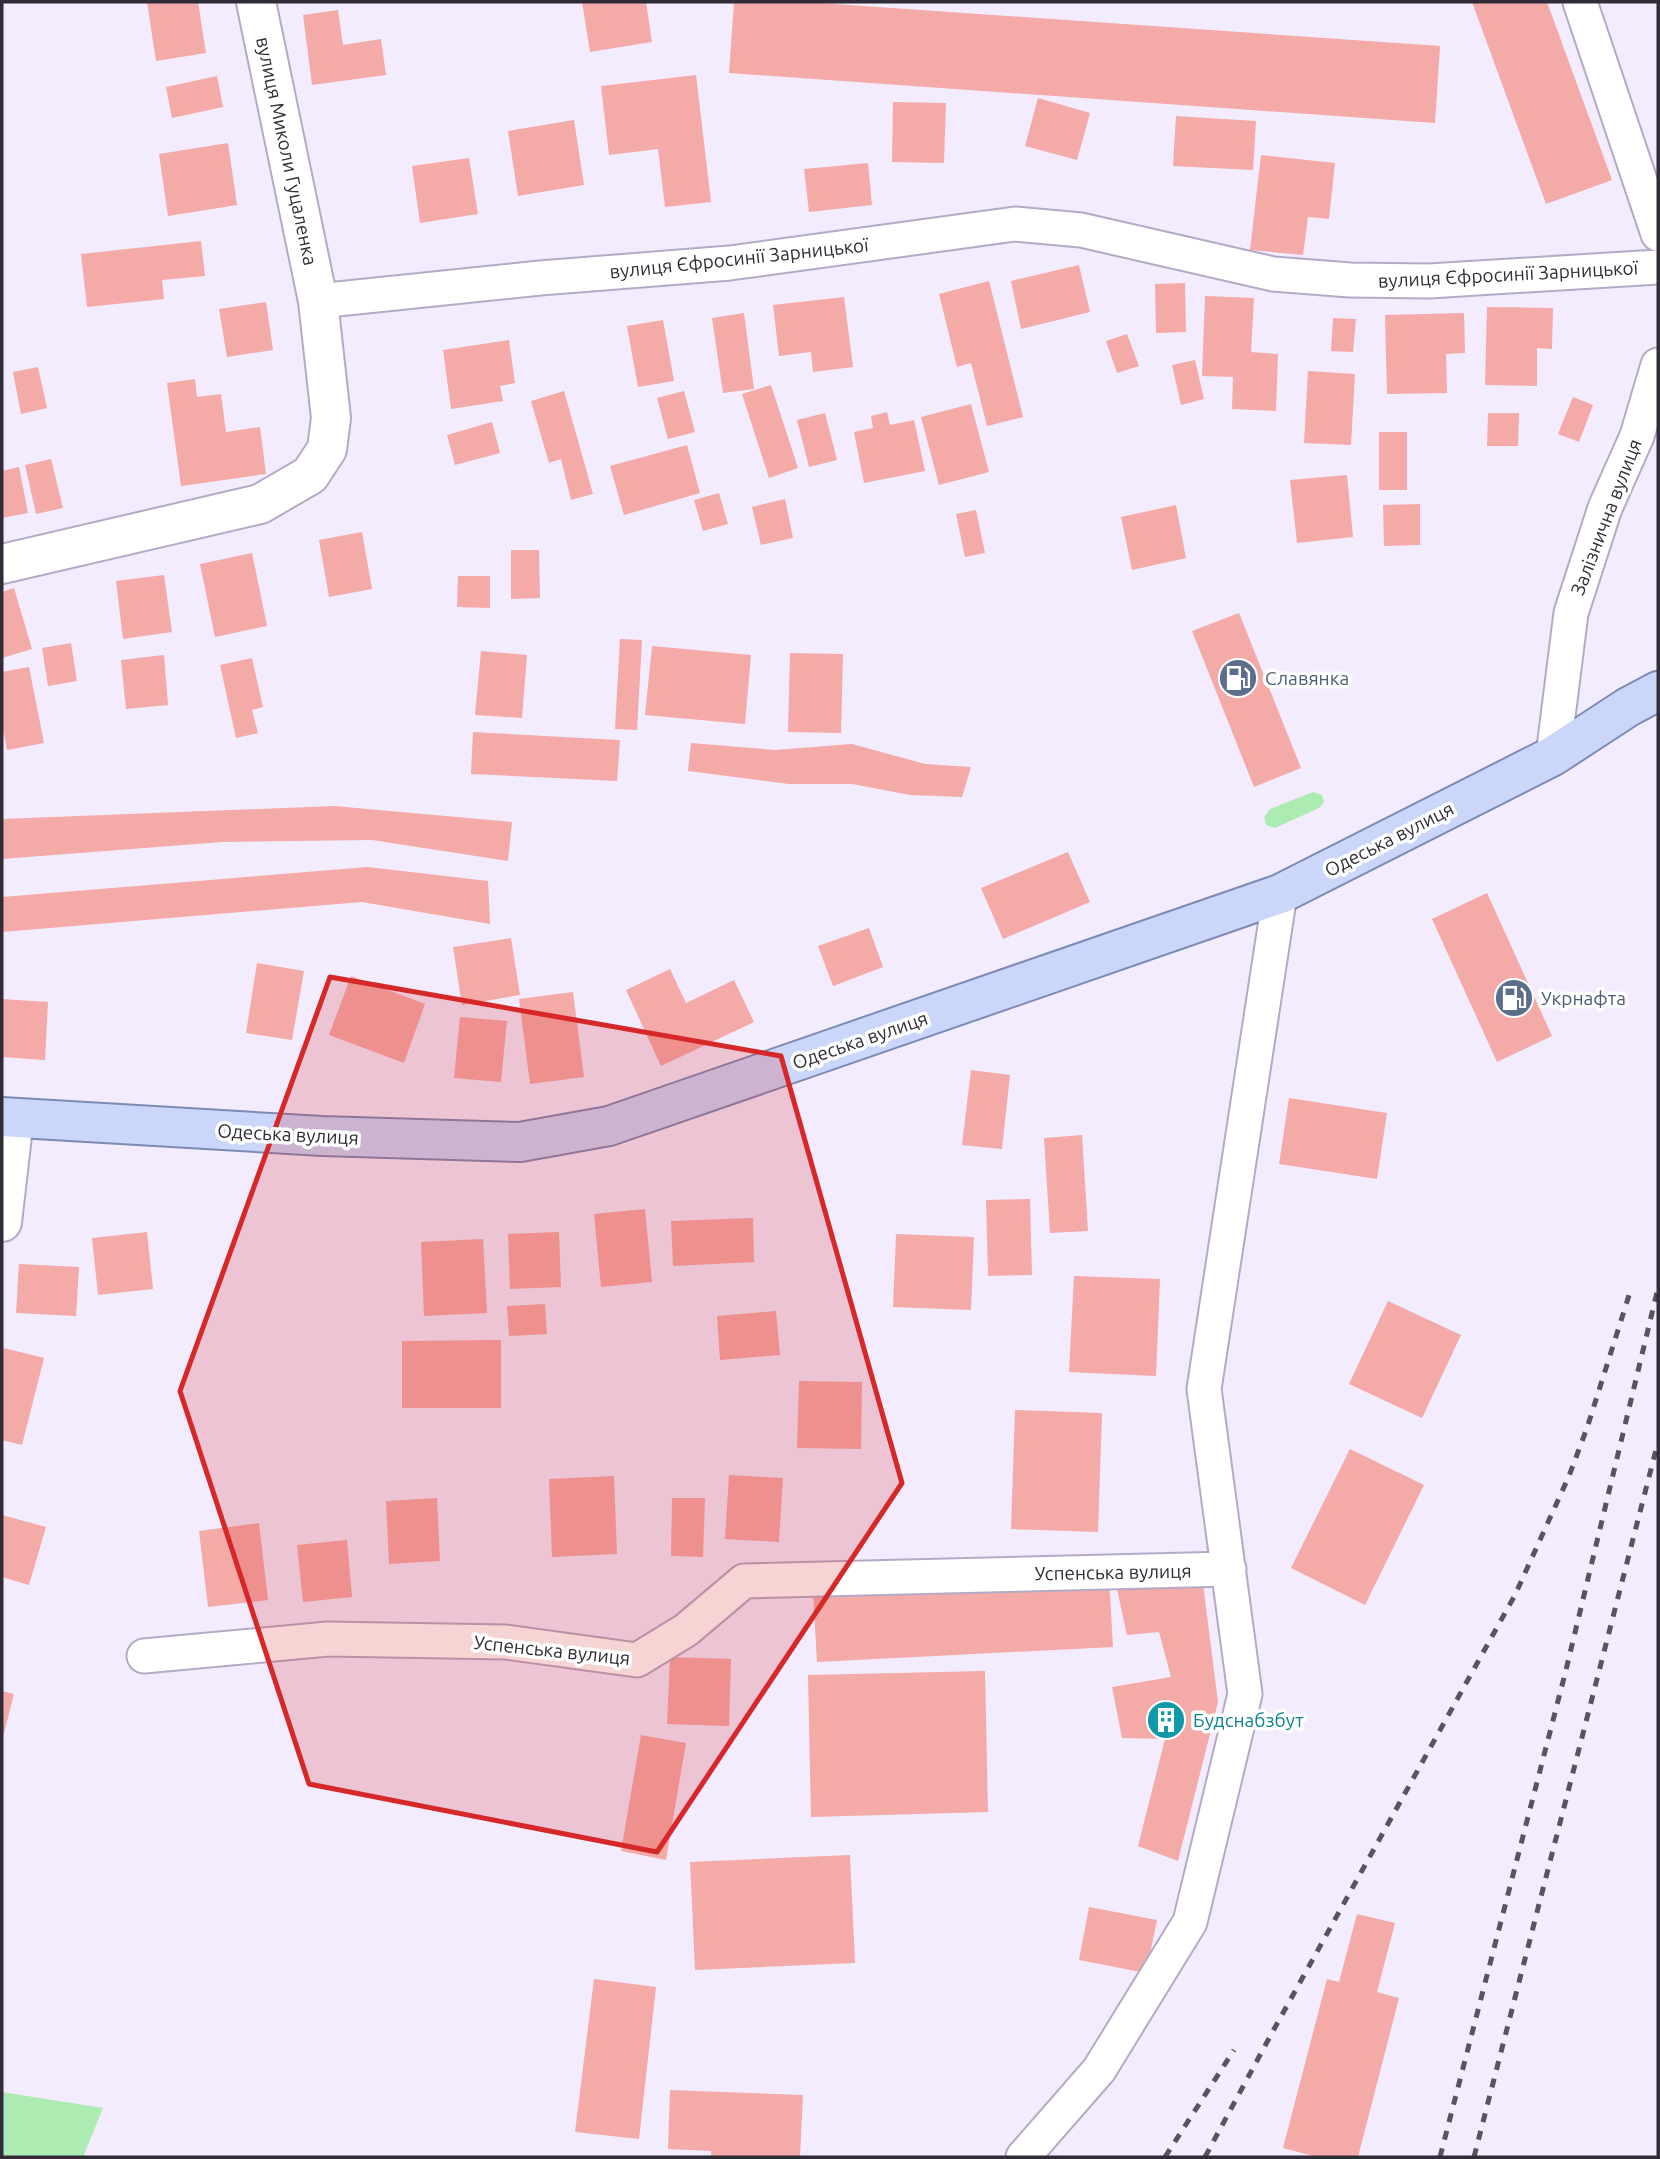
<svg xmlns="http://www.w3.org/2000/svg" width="1660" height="2159" font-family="Ubuntu,sans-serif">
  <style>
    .green { fill: #acebb2 }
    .building { fill: #f4aaa7 }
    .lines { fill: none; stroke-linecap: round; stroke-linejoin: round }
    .minor-casing { stroke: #b5aac6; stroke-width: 37 }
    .tertiary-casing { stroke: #b5aac6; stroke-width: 42 }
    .primary-casing { stroke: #7d8ab5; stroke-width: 42 }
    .minor { stroke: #fff; stroke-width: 33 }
    .tertiary { stroke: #fff; stroke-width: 38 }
    .primary { stroke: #cad7fb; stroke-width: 38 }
    .rail { stroke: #595360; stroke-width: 5; stroke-dasharray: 9 9; stroke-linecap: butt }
    .marked { fill: #d62828; fill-opacity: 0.2; stroke: #d62828; stroke-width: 5; stroke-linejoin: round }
    .labels { text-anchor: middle; stroke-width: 7; stroke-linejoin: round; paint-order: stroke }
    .street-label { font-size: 19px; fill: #312c37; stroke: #fff }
    .service-label { font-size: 19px; fill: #4e5e75; stroke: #fff; text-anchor: start }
    .culture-label { font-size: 19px; fill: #0d838f; stroke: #fff; text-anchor: start }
  </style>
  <rect width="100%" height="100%" fill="#f2ecfe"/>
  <g class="green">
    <polygon points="1313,792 1322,795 1324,802 1319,808 1275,828 1266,825 1264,817 1270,809"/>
    <polygon points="2,2092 103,2108 83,2157 2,2157"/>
  </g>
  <g class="building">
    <polygon points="147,2 198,2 206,53 156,61"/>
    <polygon points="582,2 646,2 652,42 590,52"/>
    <polygon points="734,2 806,2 1440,46 1435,123 729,73"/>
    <polygon points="1472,2 1547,2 1612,180 1546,204"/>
    <polygon points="338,10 343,45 381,39 386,75 312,85 303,15"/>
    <polygon points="696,75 711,202 665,207 658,149 609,155 601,86"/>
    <polygon points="217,76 223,107 172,118 166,87"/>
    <polygon points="1038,98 1090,113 1077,160 1025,146"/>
    <polygon points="893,102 946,103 944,163 892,162"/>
    <polygon points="1176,116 1256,121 1253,170 1173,166"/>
    <polygon points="574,120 584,185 518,196 508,131"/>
    <polygon points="228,143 237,205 168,216 159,154"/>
    <polygon points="1261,155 1335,163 1329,219 1308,217 1303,255 1250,250"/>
    <polygon points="469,158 478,214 420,223 412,166"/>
    <polygon points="868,163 872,205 809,212 804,169"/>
    <polygon points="201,241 205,276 162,280 164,299 87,307 81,254"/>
    <polygon points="1079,265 1090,312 1021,329 1011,281"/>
    <polygon points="989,281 1023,417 987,426 971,363 957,367 939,294"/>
    <polygon points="1185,283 1186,332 1156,333 1155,284"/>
    <polygon points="1205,296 1254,298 1251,352 1278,354 1276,411 1232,409 1233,377 1202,376"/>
    <polygon points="844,297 853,367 813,372 811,352 779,356 773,305"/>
    <polygon points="266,302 273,350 227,357 219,309"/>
    <polygon points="1487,307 1553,308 1552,349 1537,348 1537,386 1485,385"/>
    <polygon points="744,313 754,389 723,393 712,318"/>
    <polygon points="1464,313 1465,353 1446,354 1447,393 1387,394 1385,315"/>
    <polygon points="1333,318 1356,319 1353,352 1331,351"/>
    <polygon points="663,320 674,381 638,387 627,326"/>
    <polygon points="1127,334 1139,366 1117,373 1106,341"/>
    <polygon points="509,340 515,383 500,386 503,401 451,409 443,350"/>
    <polygon points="1195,360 1204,399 1181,405 1172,365"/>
    <polygon points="38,367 47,408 21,414 13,372"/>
    <polygon points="1308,371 1355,374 1351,445 1304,443"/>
    <polygon points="195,379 197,397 221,394 226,432 260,427 266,474 181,486 167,383"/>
    <polygon points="771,385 798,468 769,478 742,394"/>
    <polygon points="564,391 593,494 571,500 561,459 549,463 531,401"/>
    <polygon points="684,391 695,432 668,439 657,398"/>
    <polygon points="1573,397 1593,405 1579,442 1558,434"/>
    <polygon points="971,404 989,472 939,485 921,417"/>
    <polygon points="887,412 890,425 914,420 925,471 864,483 854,432 873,428 871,416"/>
    <polygon points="825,413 837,460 809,467 797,420"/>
    <polygon points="1488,413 1519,413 1518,446 1487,446"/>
    <polygon points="492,422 500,453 455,465 447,435"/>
    <rect x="1379" y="432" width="28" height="58"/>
    <polygon points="687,445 700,493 624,515 610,466"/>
    <polygon points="51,459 63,508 36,514 25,465"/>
    <polygon points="19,467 28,513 2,518 2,471"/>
    <polygon points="1347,475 1353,537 1297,543 1290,480"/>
    <polygon points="719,493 728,524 703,531 694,500"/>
    <polygon points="785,499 793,538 761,545 752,507"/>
    <polygon points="1420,504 1420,545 1384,546 1383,505"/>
    <polygon points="1176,505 1186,558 1132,570 1121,517"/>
    <polygon points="976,510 985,553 965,557 956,514"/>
    <polygon points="362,532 372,589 329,597 319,540"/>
    <polygon points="511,550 539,550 540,598 511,599"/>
    <polygon points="252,553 267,626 215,637 200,564"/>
    <polygon points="164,575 172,632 123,639 116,581"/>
    <polygon points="458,576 490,576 490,608 457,607"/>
    <polygon points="14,588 32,649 2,658 2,592"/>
    <polygon points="1239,613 1301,768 1254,787 1192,631"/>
    <polygon points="620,639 642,640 637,730 615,729"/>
    <polygon points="71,643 77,681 48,686 42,648"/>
    <polygon points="652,646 751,655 745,724 645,715"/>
    <polygon points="481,651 527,655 522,718 475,715"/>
    <polygon points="790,653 843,654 841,733 788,732"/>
    <polygon points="164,655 168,705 126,709 121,660"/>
    <polygon points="252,658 263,707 252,710 258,733 236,738 220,665"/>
    <polygon points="29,667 44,743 7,750 2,722 2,672"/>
    <polygon points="473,732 620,740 617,781 471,774"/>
    <polygon points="691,743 775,750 852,744 925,764 971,767 962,797 910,795 852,784 789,784 688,771"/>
    <polygon points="334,806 512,822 508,861 372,840 222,842 2,859 2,819"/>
    <polygon points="1068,852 1090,902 1003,939 981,888"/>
    <polygon points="368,867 488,881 490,924 362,902 2,932 2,897"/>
    <polygon points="1487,893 1552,1036 1497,1062 1432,919"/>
    <polygon points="869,928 883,967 833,986 818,946"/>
    <polygon points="511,938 520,995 462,1005 453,947"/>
    <polygon points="257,963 304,971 292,1040 246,1033"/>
    <polygon points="670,969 686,1003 734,980 754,1022 661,1066 626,990"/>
    <polygon points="351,976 425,1004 404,1063 329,1035"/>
    <polygon points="573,992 584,1077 530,1084 519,999"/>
    <polygon points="2,999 48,1002 45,1060 2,1057"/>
    <polygon points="460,1017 507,1021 501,1082 454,1078"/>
    <polygon points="971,1070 1010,1075 1002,1149 962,1145"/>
    <polygon points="1289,1098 1387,1113 1377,1179 1279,1164"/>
    <polygon points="1082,1135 1088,1231 1050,1233 1044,1138"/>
    <polygon points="1030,1199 1032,1275 988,1276 986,1200"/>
    <polygon points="645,1209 652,1282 601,1287 594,1214"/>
    <polygon points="753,1218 754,1262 673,1266 671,1221"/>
    <polygon points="147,1232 153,1289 98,1295 92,1238"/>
    <polygon points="559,1232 561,1287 510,1289 508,1234"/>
    <polygon points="896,1234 974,1237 971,1310 893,1307"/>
    <polygon points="483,1239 487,1313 424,1316 421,1242"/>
    <polygon points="19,1264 79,1267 76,1316 16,1313"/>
    <polygon points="1074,1276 1160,1279 1156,1376 1069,1372"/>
    <polygon points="1388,1301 1461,1335 1422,1418 1349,1384"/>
    <polygon points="545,1304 547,1334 509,1336 507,1306"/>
    <polygon points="776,1311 780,1355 720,1360 717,1316"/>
    <polygon points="501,1340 501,1408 402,1408 402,1341"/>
    <polygon points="4,1348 44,1358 22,1445 2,1440 2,1358"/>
    <polygon points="799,1381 862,1382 861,1449 797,1448"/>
    <polygon points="1015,1410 1102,1413 1098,1532 1011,1529"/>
    <polygon points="1350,1449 1424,1485 1365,1605 1291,1568"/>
    <polygon points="729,1475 783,1478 779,1542 725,1539"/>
    <polygon points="614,1476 617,1554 552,1557 549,1479"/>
    <polygon points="437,1498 440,1561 389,1564 386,1501"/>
    <polygon points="672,1498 705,1498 703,1557 671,1556"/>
    <polygon points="2,1515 46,1527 29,1585 2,1577"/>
    <polygon points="259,1523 268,1600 208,1607 199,1531"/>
    <polygon points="347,1540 352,1597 303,1602 297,1545"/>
    <polygon points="1109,1576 1113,1647 817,1662 813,1592"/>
    <polygon points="1202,1576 1218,1702 1178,1861 1138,1846 1165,1739 1122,1738 1112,1687 1171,1677 1159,1632 1127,1635 1117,1589"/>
    <polygon points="670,1657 731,1659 729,1726 667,1724"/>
    <polygon points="985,1671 988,1812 811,1817 808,1675"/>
    <polygon points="2,1691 14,1694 3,1737 2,1737"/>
    <polygon points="641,1735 686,1743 666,1860 621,1851"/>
    <polygon points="850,1855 855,1963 695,1970 690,1862"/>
    <polygon points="1089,1907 1157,1920 1146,1973 1079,1960"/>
    <polygon points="1357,1914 1395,1923 1377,1992 1399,1998 1358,2157 1317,2157 1283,2148 1327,1979 1339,1982"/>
    <polygon points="594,1979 656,1987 639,2139 575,2132"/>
    <polygon points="670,2090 803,2095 800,2157 711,2157 711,2151 668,2149"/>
  </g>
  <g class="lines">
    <g class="minor-casing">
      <g id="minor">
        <polyline points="1580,2 1658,234"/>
        <polyline points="318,301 540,278 730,263 1015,224 1081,230 1273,274 1350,280 1429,281 1658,267"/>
        <polyline points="1553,756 1571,613 1605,508 1637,436 1658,365"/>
        <polyline points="144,1656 328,1639 506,1642 637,1660 686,1630 744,1581 1229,1569"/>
        <polyline points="1023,2157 1099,2070 1190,1922 1245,1694 1204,1389 1280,894"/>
      </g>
    </g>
    <g class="tertiary-casing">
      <g id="tertiary">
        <polyline points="2,564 260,504 310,475 327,449 331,418 318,301 256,2"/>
        <polyline points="2,1222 14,1118"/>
      </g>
    </g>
    <g class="primary-casing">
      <polyline id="primary" points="2,1117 322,1136 520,1142 609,1126 1280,894 1553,756 1628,707 1658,691"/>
    </g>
    <use href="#minor" class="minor"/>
    <use href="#tertiary" class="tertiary"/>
    <use href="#primary" class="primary"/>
    <g class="rail">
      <polyline points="1165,2157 1234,2050"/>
      <polyline points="1205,2157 1273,2031 1515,1595 1569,1476 1587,1428 1631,1289"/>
      <polyline points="1440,2157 1565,1674 1658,1288"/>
      <polyline points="1474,2157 1658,1442"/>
    </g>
  </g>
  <path class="marked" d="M330,977L781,1056L902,1483L657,1852L309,1784L180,1391Z"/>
  <defs>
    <g id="fuel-disc" transform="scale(2.0125)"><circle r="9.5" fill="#5c6f8a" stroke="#fff"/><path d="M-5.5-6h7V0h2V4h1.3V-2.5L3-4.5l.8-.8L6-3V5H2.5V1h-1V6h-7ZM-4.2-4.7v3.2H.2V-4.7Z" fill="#fff"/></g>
    <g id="building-disc" transform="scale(2.0125)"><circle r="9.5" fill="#0f9aa8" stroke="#fff"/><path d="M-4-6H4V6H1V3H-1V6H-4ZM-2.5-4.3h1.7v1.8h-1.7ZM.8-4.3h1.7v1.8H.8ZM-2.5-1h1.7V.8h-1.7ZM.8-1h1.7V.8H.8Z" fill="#fff"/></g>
  </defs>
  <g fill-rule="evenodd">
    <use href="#fuel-disc" x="1238" y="678"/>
    <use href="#fuel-disc" x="1514" y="998"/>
    <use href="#building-disc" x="1166" y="1720"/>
  </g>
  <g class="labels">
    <g class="street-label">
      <text transform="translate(287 151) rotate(78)" y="7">вулиця Миколи Гуцаленка</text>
      <text transform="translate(739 258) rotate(-6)" y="7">вулиця Єфросинії Зарницької</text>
      <text transform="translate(1508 274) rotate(-3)" y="7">вулиця Єфросинії Зарницької</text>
      <text transform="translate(1606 517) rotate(-69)" y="7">Залізнична вулиця</text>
      <text transform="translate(1389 839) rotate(-27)" y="7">Одеська вулиця</text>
      <text transform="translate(860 1040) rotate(-19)" y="7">Одеська вулиця</text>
      <text transform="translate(288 1134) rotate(3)" y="7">Одеська вулиця</text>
      <text transform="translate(1113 1572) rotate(-1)" y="7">Успенська вулиця</text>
      <text transform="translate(552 1650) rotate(6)" y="7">Успенська вулиця</text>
    </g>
    <g class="service-label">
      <text x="1265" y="685">Славянка</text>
      <text x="1541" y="1005">Укрнафта</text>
    </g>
    <g class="culture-label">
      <text x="1193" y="1727">Будснабзбут</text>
    </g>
  </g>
  <rect width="1660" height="2159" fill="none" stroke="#312c37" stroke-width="7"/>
</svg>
